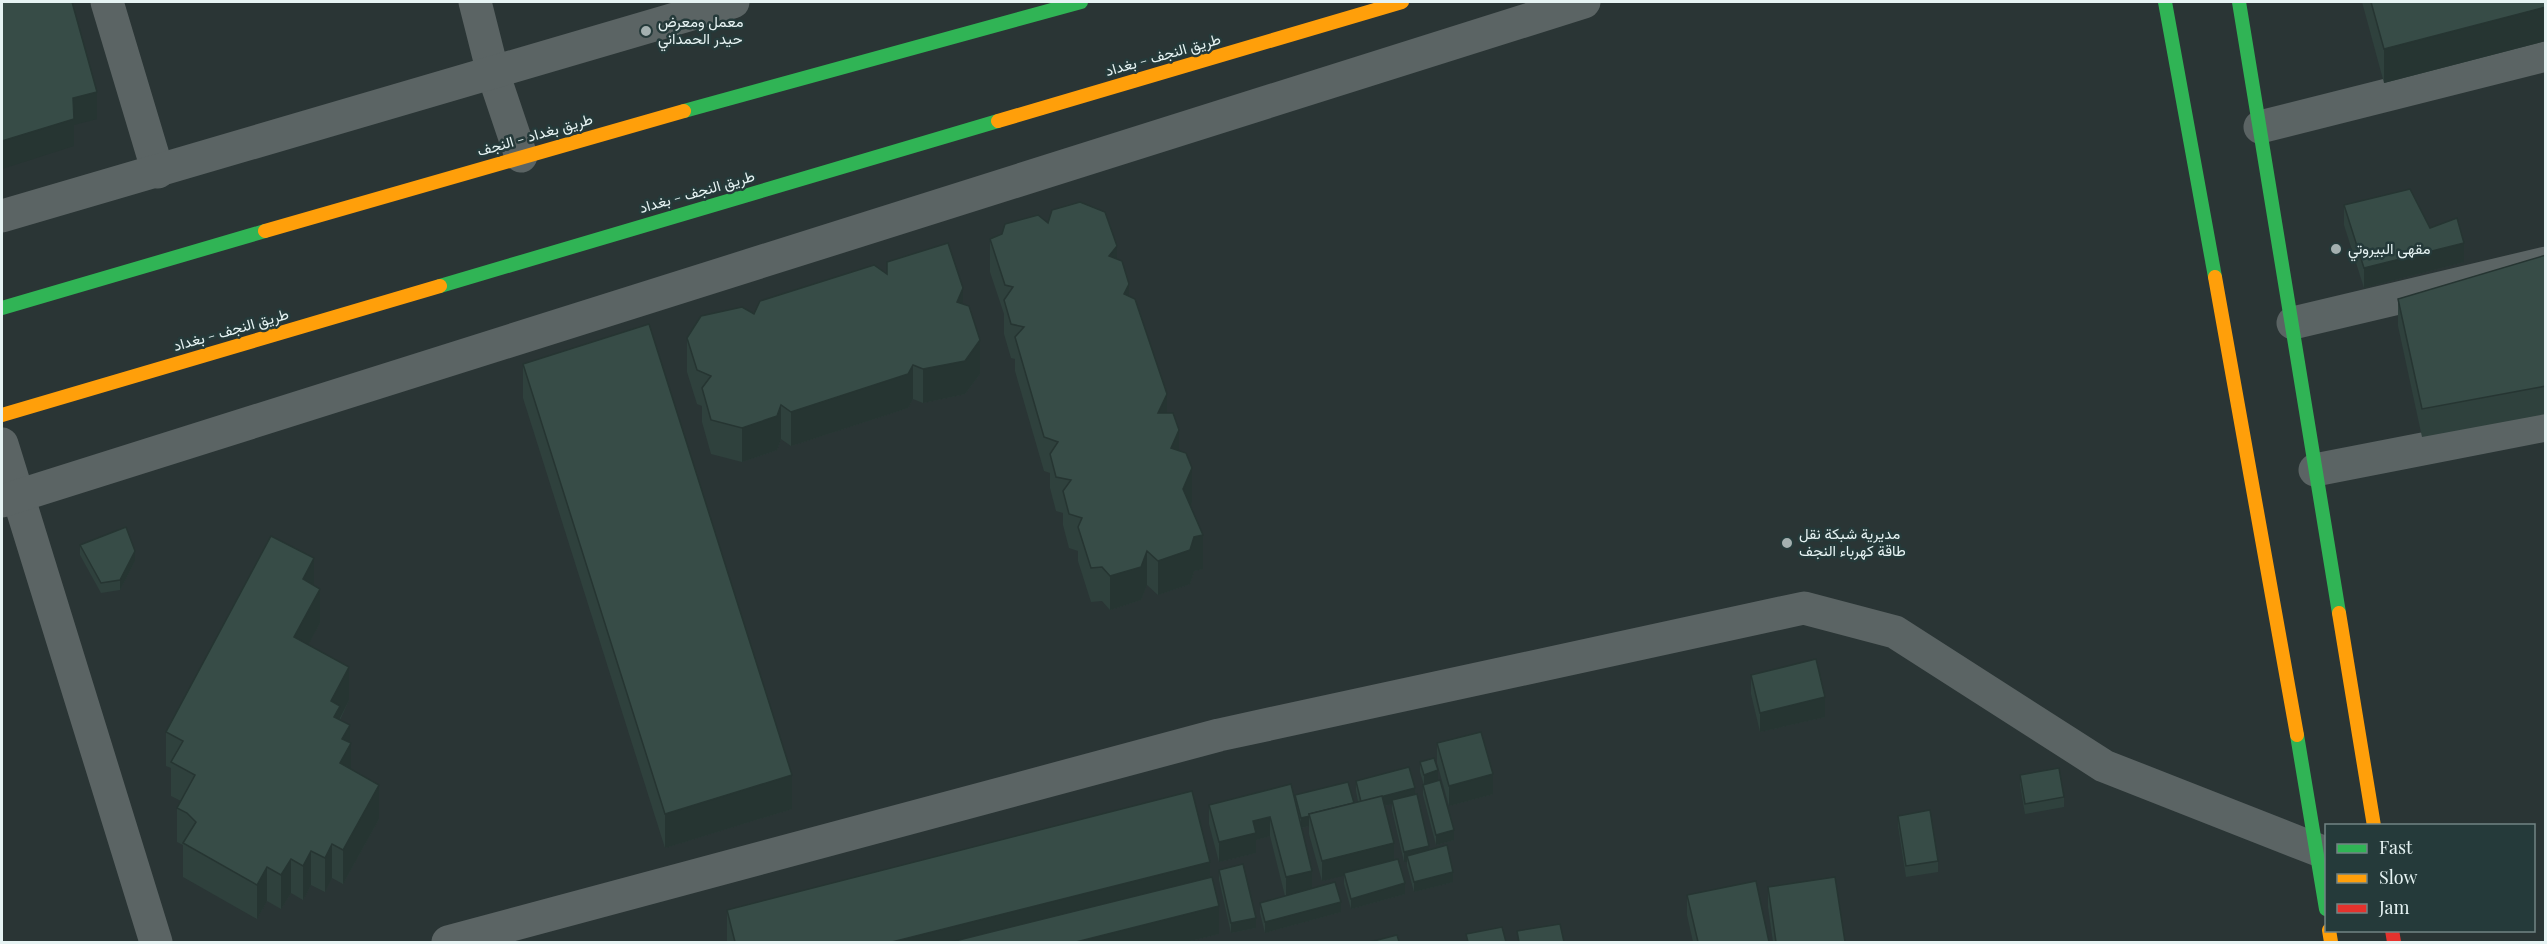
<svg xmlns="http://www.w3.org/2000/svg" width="2547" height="944" font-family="'Playfair Display',Vazirmatn,serif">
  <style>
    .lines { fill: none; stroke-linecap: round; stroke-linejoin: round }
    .street { stroke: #5b6464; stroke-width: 33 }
    .fast { stroke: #30b455; stroke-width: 14 }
    .slow { stroke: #ff9f0a; stroke-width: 14 }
    .jam { stroke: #e5322d; stroke-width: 14 }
    .wall { fill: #2f413d }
    .shaded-wall { fill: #263532 }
    .building { fill: #374c47; stroke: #263532; stroke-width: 1.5 }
    .poi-dot { fill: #a4b0b0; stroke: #253a3a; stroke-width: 2 }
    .labels { text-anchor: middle; stroke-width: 5; stroke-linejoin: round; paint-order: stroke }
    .poi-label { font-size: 15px; fill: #e6f3f3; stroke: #253a3a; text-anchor: start }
    .street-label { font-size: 15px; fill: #e6f3f3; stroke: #253a3a }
  </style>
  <rect width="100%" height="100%" fill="#2a3535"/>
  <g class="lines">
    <g class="street">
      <polyline points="107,2 158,172"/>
      <polyline points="475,2 493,73 521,156"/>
      <polyline points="2260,127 2546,55"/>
      <polyline points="2,216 733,2"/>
      <polyline points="2293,323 2546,263"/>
      <polyline points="2,444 156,942"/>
      <polyline points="2315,470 2546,425"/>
      <polyline points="2,501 1584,2"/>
      <polyline points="448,942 1219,735 1804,608 1895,632 2104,766 2318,850"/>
    </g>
    <g class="fast">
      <polyline points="2165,2 2215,277"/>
      <polyline points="2239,2 2339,613"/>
      <polyline points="684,111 1081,2"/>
      <polyline points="440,286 998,121"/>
      <polyline points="2,308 265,231"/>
      <polyline points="2297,735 2326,909"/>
    </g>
    <g class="slow">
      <polyline points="998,121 1402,2"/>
      <polyline points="265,231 684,111"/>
      <polyline points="2215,277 2297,735"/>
      <polyline points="2,415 440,286"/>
      <polyline points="2339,613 2374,826"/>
      <polyline points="2329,930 2331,942"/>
    </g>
    <polyline class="jam" points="2392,930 2394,942"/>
  </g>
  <g class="wall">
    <polygon points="2362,2 2546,2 2546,41 2384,83"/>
    <polygon points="2344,205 2430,228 2464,262 2364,288 2344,225"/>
    <polygon points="1048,223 1117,259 1179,450 1192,502 1190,506 1203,569 1194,571 1190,584 1158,595 1147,585 1141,600 1110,610 1102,601 1091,602 1078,561 1078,551 1069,548 1063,525 1063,513 1056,511 1050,488 1050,473 1044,471 1015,371 1015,359 1011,358 1004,334 1004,314 990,272 990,239"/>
    <polygon points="2546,255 2546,414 2422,437 2398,326 2398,299"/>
    <polygon points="887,274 963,304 980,374 965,394 923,403 913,399 908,408 791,446 781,439 777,450 742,462 711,454 702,422 702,406 697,404 687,372 687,338 754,314"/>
    <polygon points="523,364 792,809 665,848 523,398"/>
    <polygon points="80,545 135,561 120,590 101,593 80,555"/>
    <polygon points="314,586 320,623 308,645 349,700 340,720 350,743 351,769 379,819 343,884 332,878 325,892 311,885 303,900 291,893 281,909 267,901 257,919 183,877 183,845 177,842 177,808 181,801 171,796 171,768 166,766 166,732"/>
    <polygon points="1751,675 1825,717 1760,732 1751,694"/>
    <polygon points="1437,743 1493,794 1449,806 1437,763"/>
    <polygon points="1420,762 1438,781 1454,840 1436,845 1423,795 1423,785 1424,785 1420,772"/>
    <polygon points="2020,775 2064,797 2064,807 2025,814 2020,785"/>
    <polygon points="1356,781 1415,795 1429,850 1453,882 1414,892 1407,866 1407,862 1404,862 1392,810 1392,804 1385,806 1394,860 1405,894 1351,909 1344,884 1344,875 1322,881 1309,834 1309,826 1302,828 1312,889 1341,912 1265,933 1260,913 1260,903 1285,896 1270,836 1256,840 1256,853 1219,862 1209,824 1209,805 1295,802 1295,795 1354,803 1358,802 1356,791"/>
    <polygon points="1898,816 1938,861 1938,872 1906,877 1898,826"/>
    <polygon points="1219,870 1256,928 1231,933 1219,880"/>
    <polygon points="1210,877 1219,934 1186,942 727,942 727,910"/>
    <polygon points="1768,887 1845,942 1773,942 1768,907"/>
    <polygon points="1687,895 1769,942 1693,942 1687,915"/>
  </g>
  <g class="shaded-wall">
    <polygon points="2546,7 2546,41 2384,83 2384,49"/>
    <polygon points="97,92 97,119 74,125 74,146 2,169 2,141 73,98"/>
    <polygon points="2464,243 2464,262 2364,288 2364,268"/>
    <polygon points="1117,246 1117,279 1109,256"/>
    <polygon points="1129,284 1129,318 1124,294"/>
    <polygon points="963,288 963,322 957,302"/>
    <polygon points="980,340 980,374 965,394 923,403 923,369"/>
    <polygon points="913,365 913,399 908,408 791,446 791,412"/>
    <polygon points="1167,394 1167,428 1158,413"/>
    <polygon points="781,405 781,439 777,450 742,462 742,428"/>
    <polygon points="1179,430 1179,464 1171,448"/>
    <polygon points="1192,468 1192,502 1183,523 1183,489"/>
    <polygon points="1203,535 1203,569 1194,571 1190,584 1158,595 1158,561 1194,537"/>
    <polygon points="135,551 135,561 120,590 120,580"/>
    <polygon points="1147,551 1147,585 1141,600 1110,610 1110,576"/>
    <polygon points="314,558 314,592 303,579"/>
    <polygon points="320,589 320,623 294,671 294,637"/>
    <polygon points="349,667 349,700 340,718 340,740 331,701"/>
    <polygon points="1825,697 1825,717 1760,732 1760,713"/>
    <polygon points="350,725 350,745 351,743 351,777 340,763 342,739"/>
    <polygon points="1438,770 1438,781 1424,785 1424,775"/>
    <polygon points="1493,774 1493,794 1449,806 1449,786"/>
    <polygon points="792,775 792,809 665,848 665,814"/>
    <polygon points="379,785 379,819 343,884 343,850"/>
    <polygon points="1415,788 1415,799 1392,800 1392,804 1361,812 1361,802"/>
    <polygon points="1309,816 1309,826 1301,828 1301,818"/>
    <polygon points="1270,817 1270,836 1256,840 1256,853 1219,862 1219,842 1253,821"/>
    <polygon points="1454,830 1454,840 1436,845 1436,835"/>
    <polygon points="1394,843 1394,863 1322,881 1322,861"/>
    <polygon points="332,844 332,878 325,892 325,858"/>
    <polygon points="1429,846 1429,856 1407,856 1407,862 1404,862 1404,852"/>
    <polygon points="311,851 311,885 303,900 303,866"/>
    <polygon points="291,859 291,893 281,909 281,875"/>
    <polygon points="1210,862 1210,895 1025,942 892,942"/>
    <polygon points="267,867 267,901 257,919 257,885"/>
    <polygon points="1312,871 1312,891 1286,897 1286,877"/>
    <polygon points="1453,872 1453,882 1414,892 1414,882"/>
    <polygon points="1405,883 1405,894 1351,909 1351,899"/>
    <polygon points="1341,902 1341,912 1265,933 1265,922"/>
    <polygon points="1219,906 1219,934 1186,942 1076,942"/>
    <polygon points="1256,918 1256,928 1231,933 1231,923"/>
  </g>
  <g class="building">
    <polygon points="2,2 72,2 97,92 73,98 74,119 2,141"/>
    <polygon points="2371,2 2546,2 2546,7 2384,49"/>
    <polygon points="2410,189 2430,228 2457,218 2464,243 2364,268 2344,205"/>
    <polygon points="1080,202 1105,212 1117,246 1109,256 1122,261 1129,284 1124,294 1135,299 1167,394 1158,413 1173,413 1179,430 1171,448 1186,453 1192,468 1183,489 1203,535 1194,537 1190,550 1158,561 1147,551 1141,567 1110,576 1102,567 1091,568 1078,527 1082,518 1069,514 1063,491 1071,480 1056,477 1050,454 1058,442 1044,437 1015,337 1024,327 1011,324 1004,300 1013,287 1005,285 990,239 1002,234 1005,224 1038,215 1048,223 1052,210"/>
    <polygon points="948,243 963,288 957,302 969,306 980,340 965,361 923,369 913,365 908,374 791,412 781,405 777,416 742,428 711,420 702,388 711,376 697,370 687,338 701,316 742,307 754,314 760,301 874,265 887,274 887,262"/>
    <polygon points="2546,255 2546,386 2422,409 2398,299"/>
    <polygon points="649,324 792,775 665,814 523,364"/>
    <polygon points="126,527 135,551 120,580 101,583 80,545"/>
    <polygon points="271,536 314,558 303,579 320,589 294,637 349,667 331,701 340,706 334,717 350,725 342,739 351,743 340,763 379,785 343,850 332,844 325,858 311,851 303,866 291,859 281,875 267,867 257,885 183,843 196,822 187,813 177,808 195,775 171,762 183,741 166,732"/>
    <polygon points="1816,659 1825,697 1760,713 1751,675"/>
    <polygon points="1481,732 1493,774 1449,786 1437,743"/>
    <polygon points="1434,758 1438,770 1424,775 1420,762"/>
    <polygon points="1409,767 1415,788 1361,802 1356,781"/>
    <polygon points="2059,768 2064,797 2025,804 2020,775"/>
    <polygon points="1440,780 1454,830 1436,835 1423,785"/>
    <polygon points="1348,782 1354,803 1309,814 1310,816 1301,818 1295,795"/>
    <polygon points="1291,784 1312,871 1286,877 1270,817 1253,821 1256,833 1219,842 1209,805"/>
    <polygon points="1192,791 1210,862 892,942 735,942 727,910"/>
    <polygon points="1417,794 1429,846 1404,852 1392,800"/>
    <polygon points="1382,796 1394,843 1322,861 1309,814"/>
    <polygon points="1930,810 1938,861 1906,866 1898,816"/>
    <polygon points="1447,845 1453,872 1414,882 1407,856"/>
    <polygon points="1398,859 1405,883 1351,899 1344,873"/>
    <polygon points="1243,864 1256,918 1231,923 1219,870"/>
    <polygon points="1212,877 1219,906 1076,942 951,942"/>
    <polygon points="1835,877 1845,942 1776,942 1768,887"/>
    <polygon points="1756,881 1769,942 1698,942 1687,895"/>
    <polygon points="1335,882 1341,902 1265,922 1260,903"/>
    <polygon points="1560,924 1564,942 1519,942 1517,931"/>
    <polygon points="1502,927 1506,942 1468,942 1466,934"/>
    <polygon points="1397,935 1399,942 1370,942"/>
  </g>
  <g class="poi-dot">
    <circle cx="646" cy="31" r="6"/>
    <circle cx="2336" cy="249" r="6"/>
    <circle cx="1787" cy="543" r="6"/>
  </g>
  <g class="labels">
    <g class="poi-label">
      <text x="658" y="27">معمل ومعرض<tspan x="658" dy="17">حيدر الحمداني</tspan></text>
      <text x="2348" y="254">مقهى البيروتي</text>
      <text x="1799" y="539">مديرية شبكة نقل<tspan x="1799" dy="17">طاقة كهرباء النجف</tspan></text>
    </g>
    <g class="street-label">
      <text transform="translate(1163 55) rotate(-16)" y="5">طريق النجف - بغداد</text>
      <text transform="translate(535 135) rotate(-16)" y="5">طريق بغداد - النجف</text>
      <text transform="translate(697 192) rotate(-16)" y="5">طريق النجف - بغداد</text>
      <text transform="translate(231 330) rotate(-16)" y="5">طريق النجف - بغداد</text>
    </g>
  </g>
  <rect width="2547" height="944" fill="none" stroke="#e6f3f3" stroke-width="6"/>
  <rect x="2325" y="824" width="210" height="108" fill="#253a3a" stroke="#728484" stroke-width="1.5"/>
  <rect x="2337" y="844" width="30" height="9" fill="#30b455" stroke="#728484" stroke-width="1.5"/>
  <text x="2379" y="854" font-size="18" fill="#e6f3f3">Fast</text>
  <rect x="2337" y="874" width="30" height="9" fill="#ff9f0a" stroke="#728484" stroke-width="1.5"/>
  <text x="2379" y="884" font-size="18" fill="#e6f3f3">Slow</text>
  <rect x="2337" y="904" width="30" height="9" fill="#e5322d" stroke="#728484" stroke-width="1.5"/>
  <text x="2379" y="914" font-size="18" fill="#e6f3f3">Jam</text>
</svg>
